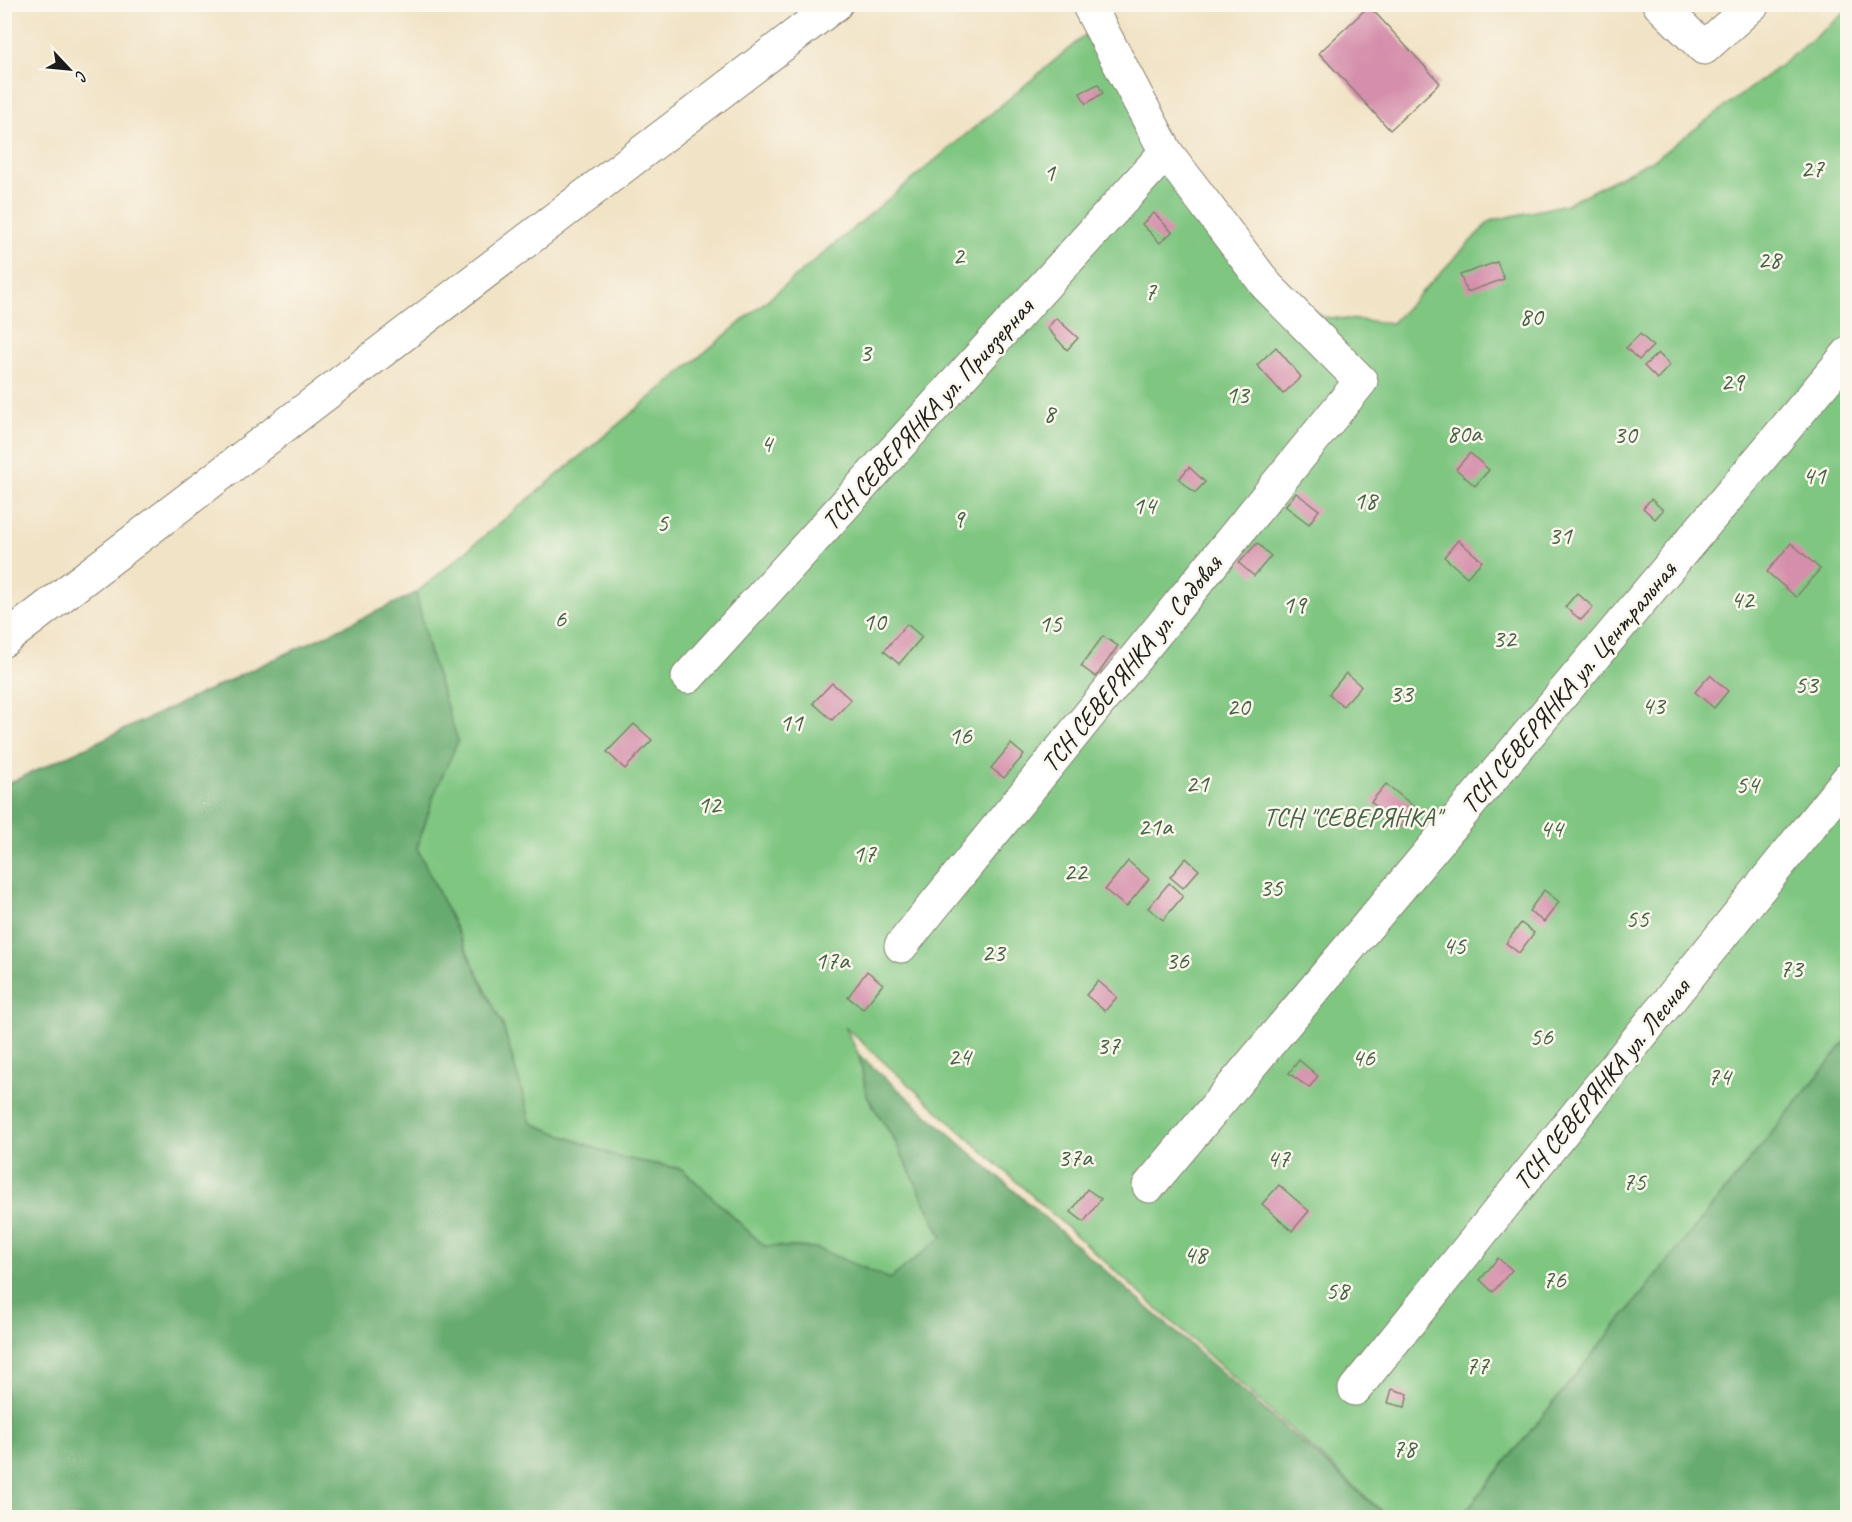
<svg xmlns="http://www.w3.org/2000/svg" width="1852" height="1522" font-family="Caveat,sans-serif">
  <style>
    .green { fill: #7fc681; stroke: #4e714e; stroke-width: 1.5 }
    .forest { fill: #67ab6f; stroke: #426446; stroke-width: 1.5 }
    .building { fill: #d58fac }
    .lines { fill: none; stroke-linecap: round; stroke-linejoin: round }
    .minor-casing { stroke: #868071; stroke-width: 35 }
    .minor { stroke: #fff; stroke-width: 33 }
    .labels { text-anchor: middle; stroke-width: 5; stroke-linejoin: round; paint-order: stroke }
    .park-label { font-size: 26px; fill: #446044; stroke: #fbf7ec }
    .street-label { font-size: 26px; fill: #1c1c1c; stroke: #fbf7ec }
  </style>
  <rect width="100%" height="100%" fill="#fbf7ec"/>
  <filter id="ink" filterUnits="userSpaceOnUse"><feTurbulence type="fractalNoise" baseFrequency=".0167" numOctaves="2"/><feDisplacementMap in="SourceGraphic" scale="12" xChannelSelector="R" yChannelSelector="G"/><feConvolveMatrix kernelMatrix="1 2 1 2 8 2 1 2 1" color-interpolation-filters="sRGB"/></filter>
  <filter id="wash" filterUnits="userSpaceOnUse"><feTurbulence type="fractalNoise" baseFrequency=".008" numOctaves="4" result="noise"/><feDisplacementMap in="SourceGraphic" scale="24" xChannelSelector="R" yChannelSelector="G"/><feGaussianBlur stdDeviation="1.35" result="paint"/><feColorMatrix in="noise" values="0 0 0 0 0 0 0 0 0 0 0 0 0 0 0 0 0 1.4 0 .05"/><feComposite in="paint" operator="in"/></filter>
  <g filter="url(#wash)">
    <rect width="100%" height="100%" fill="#f1e3c6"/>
    <polygon class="green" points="1847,11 1847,1040 1461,1517 1388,1517 845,1027 859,1055 867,1096 895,1141 942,1237 890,1279 816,1248 764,1246 682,1169 618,1157 531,1123 503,1026 417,848 434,795 429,651 416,593 1102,21 1170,145 1282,287 1323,317 1392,323 1490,221 1567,204 1656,158 1777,68"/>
    <g class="forest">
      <polygon points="416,593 429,651 458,741 434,795 417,848 503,1026 531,1123 618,1157 682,1169 764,1246 816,1248 890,1279 942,1237 895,1141 867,1096 859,1055 1387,1517 5,1517 5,785"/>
      <polygon points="1847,1040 1847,1517 1461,1517"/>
    </g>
    <g id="blocks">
      <g class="building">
        <polygon points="1369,6 1440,83 1390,130 1319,53"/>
        <polygon points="1098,84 1103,93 1086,104 1080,93"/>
        <polygon points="1154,213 1172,232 1160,243 1142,224"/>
        <polygon points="1497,262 1504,279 1467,292 1460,275"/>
        <polygon points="1056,318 1078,338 1067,350 1047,328"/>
        <polygon points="1640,334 1653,346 1639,360 1626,348"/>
        <polygon points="1276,347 1301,377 1283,394 1257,365"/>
        <polygon points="1658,353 1670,365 1657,379 1644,366"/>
        <polygon points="1470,453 1489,470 1475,486 1456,469"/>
        <polygon points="1189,467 1205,482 1195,493 1179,479"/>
        <polygon points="1296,493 1319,510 1309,524 1285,506"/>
        <polygon points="1651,499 1663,510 1655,519 1643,508"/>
        <polygon points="1458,540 1482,561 1467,577 1444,557"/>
        <polygon points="1257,543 1271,556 1254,576 1239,563"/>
        <polygon points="1791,543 1820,569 1796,597 1767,572"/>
        <polygon points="1577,593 1593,607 1581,620 1565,607"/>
        <polygon points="907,624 922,637 899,664 884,651"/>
        <polygon points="1103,636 1118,646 1096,677 1081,666"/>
        <polygon points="1346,673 1361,686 1343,706 1329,694"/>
        <polygon points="1710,675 1728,691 1714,708 1695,692"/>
        <polygon points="832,683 851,700 832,720 813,703"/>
        <polygon points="634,724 652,740 625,769 607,752"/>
        <polygon points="1011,744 1024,755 1004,778 991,768"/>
        <polygon points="1386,784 1416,808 1401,827 1371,802"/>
        <polygon points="1186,858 1199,870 1183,888 1170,877"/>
        <polygon points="1128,861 1149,879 1126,907 1105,890"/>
        <polygon points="1169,883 1183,896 1163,920 1148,908"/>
        <polygon points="1544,890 1559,902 1544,922 1529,911"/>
        <polygon points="1521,923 1534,933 1519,953 1506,943"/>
        <polygon points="867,971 883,984 863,1009 848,997"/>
        <polygon points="1098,981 1117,997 1105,1011 1086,995"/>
        <polygon points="1299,1060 1318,1076 1309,1088 1289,1073"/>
        <polygon points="1279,1185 1309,1211 1292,1231 1262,1204"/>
        <polygon points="1087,1189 1101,1199 1084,1222 1071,1212"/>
        <polygon points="1498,1258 1512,1270 1493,1292 1480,1280"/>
        <polygon points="1392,1389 1408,1394 1405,1407 1388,1403"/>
      </g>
    </g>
  </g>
  <g filter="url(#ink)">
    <use href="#blocks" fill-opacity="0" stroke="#868071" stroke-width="1.5"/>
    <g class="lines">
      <g class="minor-casing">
        <g id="minor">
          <polyline points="1659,4 1704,48 1753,4"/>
          <polyline points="4,640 836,4"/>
          <polyline points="688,677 1166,152"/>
          <polyline points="901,946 1361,381 1267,286 1166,152 1088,4"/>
          <polyline points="1149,1186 1848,354"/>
          <polyline points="1355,1389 1848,779"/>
        </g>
      </g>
      <use href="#minor" class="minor"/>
    </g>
  </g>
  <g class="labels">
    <g class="park-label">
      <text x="1812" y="177">27</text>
      <text x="1049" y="181">1</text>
      <text x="958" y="264">2</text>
      <text x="1769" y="268">28</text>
      <text x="1150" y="300">7</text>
      <text x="1531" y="325">80</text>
      <text x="865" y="361">3</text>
      <text x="1732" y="390">29</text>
      <text x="1237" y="403">13</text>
      <text x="1049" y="422">8</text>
      <text x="1464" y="442">80а</text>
      <text x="1625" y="443">30</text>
      <text x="766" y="452">4</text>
      <text x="1814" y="484">41</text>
      <text x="1365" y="509">18</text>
      <text x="1144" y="514">14</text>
      <text x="958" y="527">9</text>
      <text x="662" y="531">5</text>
      <text x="1560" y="544">31</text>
      <text x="1742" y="608">42</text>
      <text x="1294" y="613">19</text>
      <text x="560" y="627">6</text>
      <text x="874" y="630">10</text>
      <text x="1050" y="632">15</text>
      <text x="1504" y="647">32</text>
      <text x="1806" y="693">53</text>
      <text x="1401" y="702">33</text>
      <text x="1653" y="714">43</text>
      <text x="1238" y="715">20</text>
      <text x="791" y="731">11</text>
      <text x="960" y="744">16</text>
      <text x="1197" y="792">21</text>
      <text x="1747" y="793">54</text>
      <text x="709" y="813">12</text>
      <text x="1352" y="826">ТСН "СЕВЕРЯНКА"</text>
      <text x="1155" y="835">21а</text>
      <text x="1551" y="837">44</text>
      <text x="864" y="862">17</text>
      <text x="1075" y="880">22</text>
      <text x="1271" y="896">35</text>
      <text x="1637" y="927">55</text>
      <text x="1454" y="954">45</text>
      <text x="993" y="961">23</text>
      <text x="832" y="969">17а</text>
      <text x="1177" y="969">36</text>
      <text x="1791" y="977">73</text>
      <text x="1541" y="1045">56</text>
      <text x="1108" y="1054">37</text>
      <text x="959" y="1065">24</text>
      <text x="1363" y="1066">46</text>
      <text x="1719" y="1085">74</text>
      <text x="1075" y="1166">37а</text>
      <text x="1278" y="1167">47</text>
      <text x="1634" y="1190">75</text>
      <text x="1195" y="1263">48</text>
      <text x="1554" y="1288">76</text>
      <text x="1337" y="1299">58</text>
      <text x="1477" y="1374">77</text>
      <text x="1404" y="1457">78</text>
    </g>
    <g class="street-label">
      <text transform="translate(927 414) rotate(-48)" y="9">ТСН СЕВЕРЯНКА ул. Приозерная</text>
      <text transform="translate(1131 663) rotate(-51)" y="9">ТСН СЕВЕРЯНКА ул. Садовая</text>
      <text transform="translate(1568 687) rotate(-50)" y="9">ТСН СЕВЕРЯНКА ул. Центральная</text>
      <text transform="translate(1601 1084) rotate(-51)" y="9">ТСН СЕВЕРЯНКА ул. Лесная</text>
    </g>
  </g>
  <rect width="1852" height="1522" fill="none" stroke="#fbf7ec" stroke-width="24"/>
  <g transform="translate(69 69) rotate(116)" stroke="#fbf7ec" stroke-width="4.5" paint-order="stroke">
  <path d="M0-4.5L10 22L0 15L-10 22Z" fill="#1c1c1c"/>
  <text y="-9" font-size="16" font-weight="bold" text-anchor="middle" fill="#1c1c1c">С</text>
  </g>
</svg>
